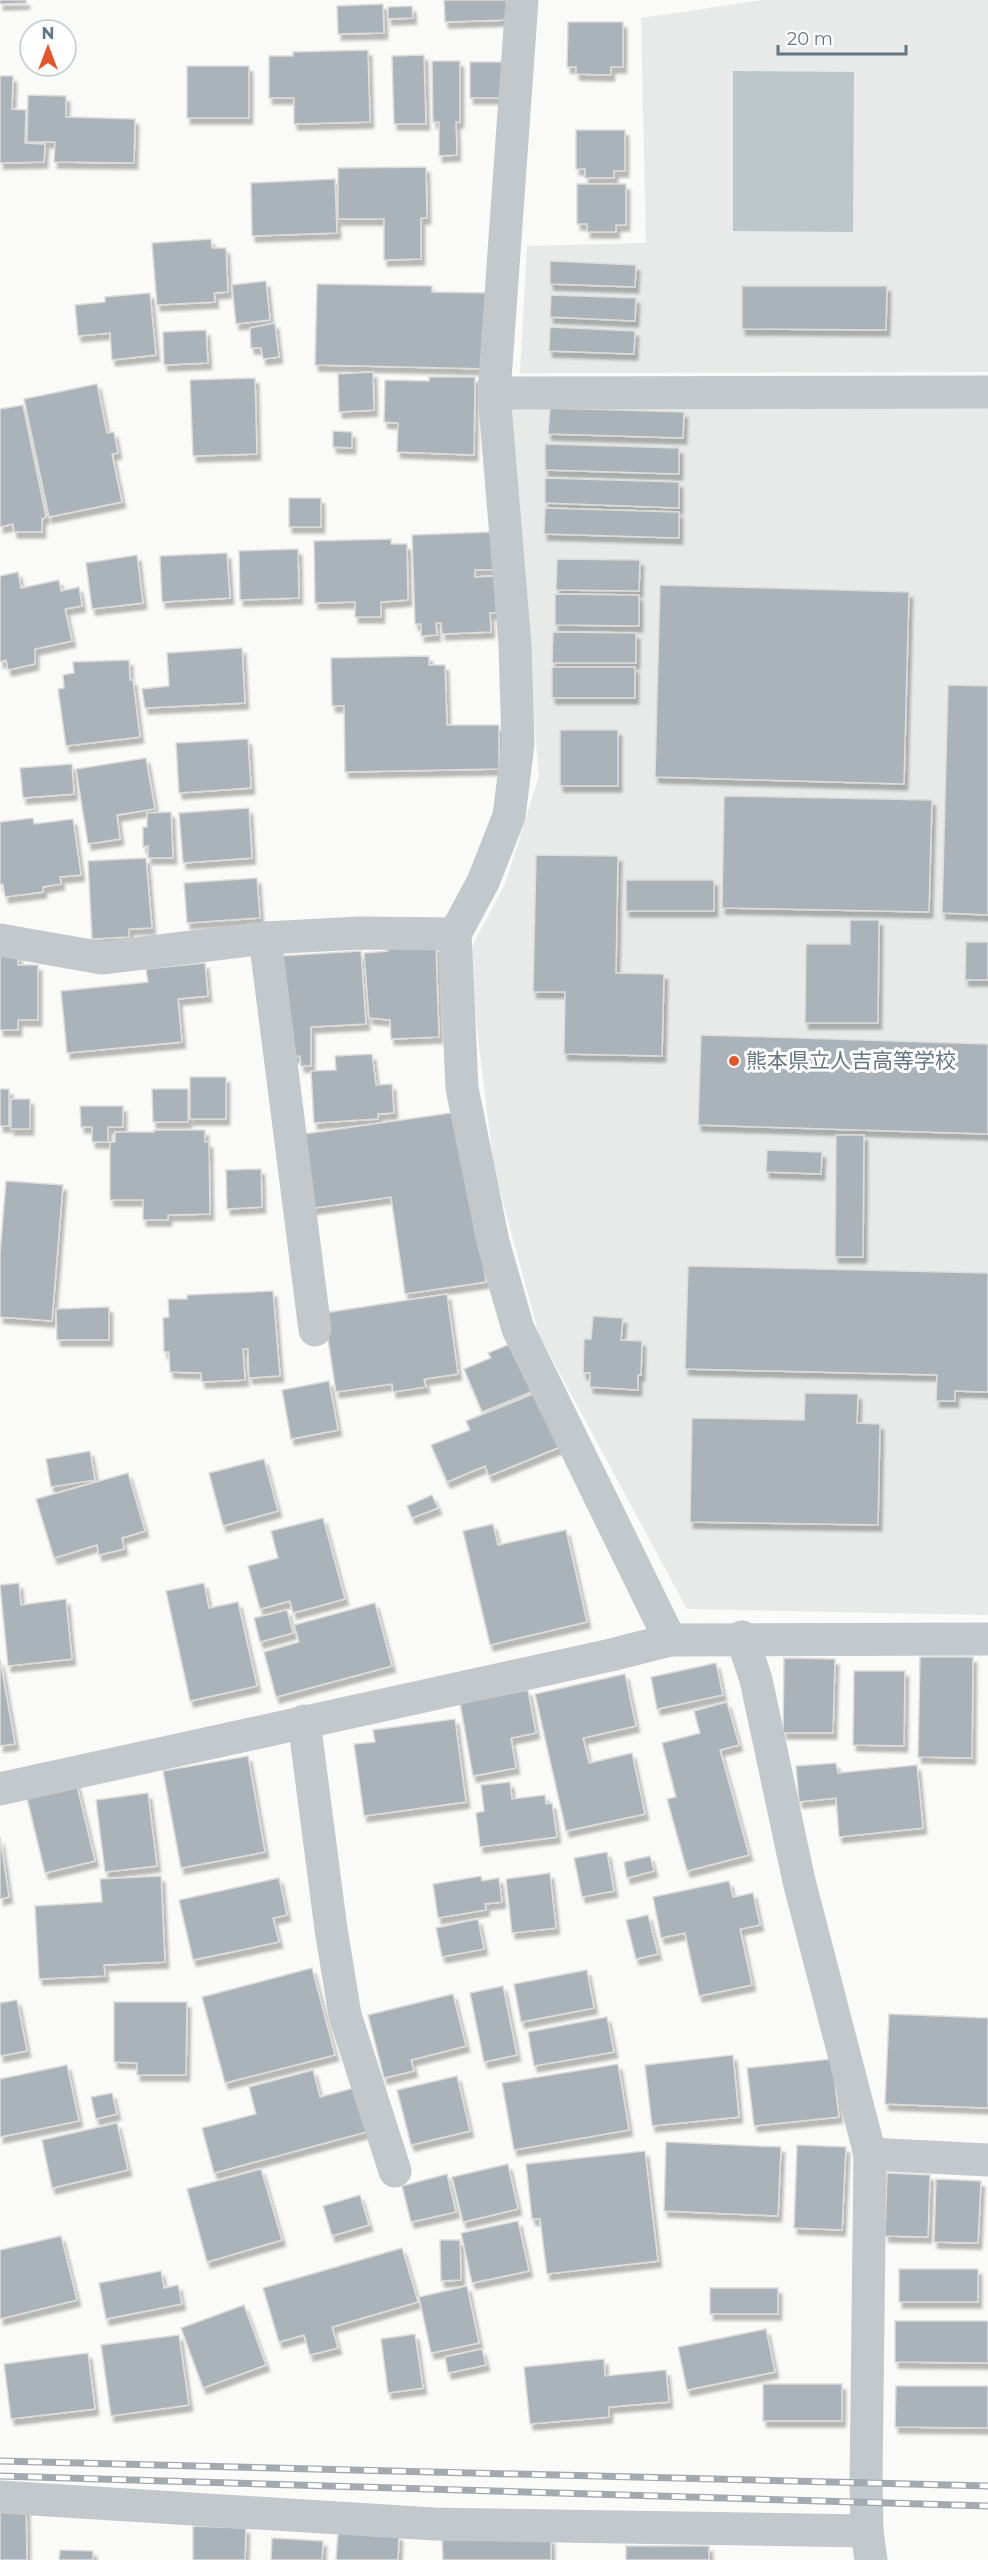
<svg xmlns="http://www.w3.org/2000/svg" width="988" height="2560" font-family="Montserrat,'Noto Sans JP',sans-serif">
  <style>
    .built { fill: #e8e9e9 }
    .water { fill: #bbc7cb }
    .building { fill: #aab3b9; stroke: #dcdcda; stroke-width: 1.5; filter: url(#shadow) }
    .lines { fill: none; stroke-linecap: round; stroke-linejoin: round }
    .minor { stroke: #c3c8cc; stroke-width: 33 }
    .rail-casing { stroke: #a2aab0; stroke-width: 7 }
    .rail { stroke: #fff; stroke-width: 4.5; stroke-dasharray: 14; stroke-linecap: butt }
    .poi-dot { fill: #e4572e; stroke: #fff; stroke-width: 2 }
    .labels { text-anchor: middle; stroke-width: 6; stroke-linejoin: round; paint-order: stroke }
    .poi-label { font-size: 21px; fill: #657683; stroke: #fff; text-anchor: start }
  </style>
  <defs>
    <filter id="shadow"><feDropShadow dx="3.5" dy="6" stdDeviation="1.5" flood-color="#0004"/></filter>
  </defs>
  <rect width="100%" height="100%" fill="#fafaf8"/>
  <g class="built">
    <polygon points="763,0 988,0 988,372 520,373 527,246 646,243 641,18"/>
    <polygon points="988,399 988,1615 687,1609 539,1335 494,1169 468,954 505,884 539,776 506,402"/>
  </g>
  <polygon class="water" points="733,71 854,72 853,232 733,231"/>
  <g class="building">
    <polygon points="0,0 26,0 26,3 0,4"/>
    <polygon points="444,0 507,0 508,20 445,22"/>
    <polygon points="383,4 384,33 338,34 337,6"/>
    <polygon points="412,6 413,18 388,19 388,7"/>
    <polygon points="568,22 623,22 623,67 611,67 611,75 576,74 576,67 567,67"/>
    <polygon points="368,50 370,122 294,124 294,98 269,98 269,56 293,56 293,52"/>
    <polygon points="424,55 426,124 394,124 392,56"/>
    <polygon points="432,61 460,61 460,122 456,122 457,155 439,156 439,122 433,122"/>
    <rect x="470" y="62" width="33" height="36"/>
    <rect x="187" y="66" width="62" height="52"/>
    <polygon points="0,76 13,76 12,109 26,110 25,143 45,144 44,162 0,163"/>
    <polygon points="28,95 66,96 66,117 135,119 134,163 54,162 55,142 27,142"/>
    <polygon points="576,130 625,130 625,171 614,171 614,178 585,178 585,169 576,169"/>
    <polygon points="426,167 427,218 421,218 421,259 384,260 384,219 338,219 338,168"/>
    <polygon points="335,179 337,233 252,236 251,183"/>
    <polygon points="577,184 626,184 626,225 616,225 616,232 587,232 587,224 577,224"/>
    <polygon points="211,239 212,248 226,248 228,292 214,293 215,302 157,305 152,243"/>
    <polygon points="550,261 636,265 635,287 550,284"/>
    <polygon points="266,281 270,320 236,324 232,285"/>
    <polygon points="317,284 432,286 432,292 493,293 491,369 315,365"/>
    <polygon points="742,286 887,286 886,330 742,329"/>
    <polygon points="150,293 156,355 112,360 110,333 78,336 75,305 105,302 105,297"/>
    <polygon points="551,295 636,298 635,321 550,317"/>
    <polygon points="275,323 279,357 263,359 261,348 251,348 250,328"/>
    <polygon points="550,327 635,331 634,354 549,351"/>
    <polygon points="206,330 208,363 164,365 163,332"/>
    <polygon points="373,372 374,410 339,412 338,374"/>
    <polygon points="429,377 475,377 474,455 397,452 398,423 384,422 385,380 429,381"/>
    <polygon points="255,378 257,454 193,456 190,380"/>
    <polygon points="97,384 107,433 114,432 118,453 112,454 122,502 49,517 24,399"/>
    <polygon points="23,405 46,517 42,519 42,532 14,532 13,524 0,527 0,409"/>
    <polygon points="550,408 684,412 683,438 548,434"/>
    <polygon points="333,431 352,432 352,448 333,447"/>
    <polygon points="545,444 679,448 679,474 545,470"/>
    <polygon points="545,478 679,482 679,508 545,503"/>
    <rect x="289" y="498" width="32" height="29"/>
    <polygon points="545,508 679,512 679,538 544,534"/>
    <polygon points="491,532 493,570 475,570 475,577 496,576 498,613 490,613 491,632 442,634 441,623 436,623 437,635 421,636 421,624 415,624 412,535"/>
    <polygon points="391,539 391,544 407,544 408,600 381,602 381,617 355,617 355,602 315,603 314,541"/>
    <polygon points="298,549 299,598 240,600 239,551"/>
    <polygon points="227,553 230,598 162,602 160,556"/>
    <polygon points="137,555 143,603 92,609 86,563"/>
    <polygon points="557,559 640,560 639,591 556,590"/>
    <polygon points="18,572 21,588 59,580 61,591 79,587 82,606 65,609 72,641 35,649 35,664 8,670 6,660 0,662 0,576"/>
    <polygon points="660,585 909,592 904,784 655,777"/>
    <polygon points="555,594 639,595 639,626 555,625"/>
    <polygon points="553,632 636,633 636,663 552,663"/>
    <polygon points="242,648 245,703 145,708 142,689 169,686 167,653"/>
    <polygon points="429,656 429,665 445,665 447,725 499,725 499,769 345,772 344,706 332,706 331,658"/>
    <polygon points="129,660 130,680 133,680 140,737 66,746 58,689 64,688 63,675 74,673 73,662"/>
    <rect x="552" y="667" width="83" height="31"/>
    <polygon points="948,685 988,686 988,915 942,913"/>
    <rect x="560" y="730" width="58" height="56"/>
    <polygon points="248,739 251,788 179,793 176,743"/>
    <polygon points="146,758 155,809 117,815 120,839 88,844 76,769"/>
    <polygon points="72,764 74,794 23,798 20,768"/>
    <polygon points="724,796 932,800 929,912 722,908"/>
    <polygon points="249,808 252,858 183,863 179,813"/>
    <polygon points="171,812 173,858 148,858 148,846 143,847 143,827 147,827 147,813"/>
    <polygon points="33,818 34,824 73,819 81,875 60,877 61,884 43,887 43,892 5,897 3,884 0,885 0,822"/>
    <polygon points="536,855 618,856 616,973 664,974 662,1056 564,1054 565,992 533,992"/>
    <polygon points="146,858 152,928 129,929 129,937 92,939 88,861"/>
    <polygon points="257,878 260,918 187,923 184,883"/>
    <rect x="626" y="880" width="88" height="31"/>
    <polygon points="850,920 879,920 878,1023 805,1023 806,944 850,944"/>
    <polygon points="966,942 988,942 988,980 965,980"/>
    <polygon points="436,946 439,1037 391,1039 390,1020 369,1018 364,953 388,951 388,947"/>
    <polygon points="361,951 366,1024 311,1027 311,1066 301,1066 300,1056 290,1057 281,956"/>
    <polygon points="0,955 18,955 18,965 38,965 38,1020 18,1020 18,1030 0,1030"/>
    <polygon points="205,963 208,996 178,999 182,1042 67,1053 61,991 148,982 146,969"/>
    <polygon points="701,1035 988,1044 988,1134 698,1125"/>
    <polygon points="372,1054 376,1085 392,1084 394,1113 378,1114 378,1119 314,1123 311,1071 336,1070 335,1056"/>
    <rect x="190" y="1077" width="36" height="42"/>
    <rect x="0" y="1089" width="9" height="37"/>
    <polygon points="152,1089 188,1089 188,1122 153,1122"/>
    <rect x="11" y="1099" width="19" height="30"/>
    <polygon points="80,1106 123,1106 123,1127 108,1127 108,1142 92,1142 92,1127 81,1127"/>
    <polygon points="464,1111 486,1282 405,1294 391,1197 308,1209 297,1135"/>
    <polygon points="154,1130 205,1130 205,1142 209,1142 210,1214 168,1215 168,1220 143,1220 143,1200 110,1200 110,1142 115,1142 115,1132 154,1132"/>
    <polygon points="836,1135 864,1135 863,1257 835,1257"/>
    <polygon points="767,1150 822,1152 821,1174 766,1172"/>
    <polygon points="261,1169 262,1207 227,1209 226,1170"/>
    <polygon points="6,1181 63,1185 52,1321 0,1317 0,1254"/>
    <polygon points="688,1266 988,1273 988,1392 955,1391 955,1401 936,1401 937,1375 685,1369"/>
    <polygon points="273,1291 280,1376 249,1378 248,1349 243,1349 245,1380 202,1382 201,1373 170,1372 169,1352 164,1352 163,1318 169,1317 168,1299 187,1299 187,1295"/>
    <polygon points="447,1294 458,1374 424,1379 426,1387 393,1392 392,1384 336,1392 324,1313"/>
    <polygon points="109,1307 109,1340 57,1340 56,1309"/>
    <polygon points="593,1316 623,1318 621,1340 642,1341 641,1375 638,1375 638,1390 590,1387 590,1373 583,1373 584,1339 591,1339"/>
    <polygon points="515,1342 536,1390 482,1412 464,1369 491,1358 488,1353"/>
    <polygon points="329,1381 338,1430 291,1439 282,1390"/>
    <polygon points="538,1392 560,1447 489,1476 485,1466 447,1482 431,1445 470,1430 466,1421"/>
    <polygon points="805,1393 858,1394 857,1423 880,1424 878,1525 690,1522 692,1418 804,1420"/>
    <polygon points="90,1451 95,1480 51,1487 46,1459"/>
    <polygon points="264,1459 278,1511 223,1526 209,1473"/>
    <polygon points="128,1473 145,1531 122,1538 124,1549 99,1555 97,1545 54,1558 36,1499"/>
    <polygon points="432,1495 438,1508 412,1518 407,1506"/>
    <polygon points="323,1518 345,1599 293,1613 290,1601 260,1609 248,1566 278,1558 271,1531"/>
    <polygon points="493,1524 498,1545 566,1530 587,1622 490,1645 463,1531"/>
    <polygon points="19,1583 21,1605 66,1599 72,1659 8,1666 0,1585"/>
    <polygon points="204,1583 209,1608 238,1602 257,1686 190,1701 166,1591"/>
    <polygon points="375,1603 392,1666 276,1697 264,1652 299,1642 294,1625"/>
    <polygon points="287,1610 293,1633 260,1642 254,1618"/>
    <polygon points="920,1657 973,1657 972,1758 918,1757"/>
    <polygon points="784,1658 835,1659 833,1733 783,1733"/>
    <polygon points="0,1659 15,1744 0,1746"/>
    <polygon points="716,1663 723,1695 657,1709 651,1677"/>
    <polygon points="854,1671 905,1671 904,1746 853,1745"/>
    <polygon points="625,1674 636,1726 583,1738 589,1763 632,1753 645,1814 566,1831 535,1694"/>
    <polygon points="528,1690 536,1733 511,1738 516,1768 473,1776 460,1703"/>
    <polygon points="727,1702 739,1745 720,1750 749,1855 687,1871 667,1799 676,1797 662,1743 700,1733 694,1711"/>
    <polygon points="455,1719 466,1802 364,1816 354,1744 375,1742 373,1730"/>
    <polygon points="248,1756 265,1852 181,1868 163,1771"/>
    <polygon points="836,1763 838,1773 917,1765 923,1828 839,1837 836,1798 799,1802 796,1766"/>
    <polygon points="75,1778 95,1861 45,1873 25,1790"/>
    <polygon points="510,1782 512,1799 545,1795 546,1804 552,1803 557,1837 480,1847 476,1813 484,1811 481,1785"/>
    <polygon points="148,1793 157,1866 105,1872 96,1800"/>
    <polygon points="0,1837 9,1897 0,1899"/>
    <polygon points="607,1852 614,1891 582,1897 574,1858"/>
    <polygon points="650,1856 654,1871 627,1878 624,1862"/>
    <polygon points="550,1873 556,1928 512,1933 506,1879"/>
    <polygon points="161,1876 165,1962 104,1965 105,1976 39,1979 35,1906 102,1902 100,1879"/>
    <polygon points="481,1876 482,1881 499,1878 502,1902 485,1904 486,1910 438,1918 433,1884"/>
    <polygon points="279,1878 287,1915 273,1918 279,1942 193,1960 179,1900"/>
    <polygon points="729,1881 733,1897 753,1893 760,1925 740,1929 752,1985 699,1996 685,1933 661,1938 653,1897"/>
    <polygon points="648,1915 658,1954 636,1959 626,1920"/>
    <polygon points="478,1919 484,1949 442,1957 436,1928"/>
    <polygon points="312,1968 335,2055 225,2083 202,1997"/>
    <polygon points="587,1970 594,2008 521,2022 514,1984"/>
    <polygon points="503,1986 517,2055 484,2062 470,1993"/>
    <polygon points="453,1994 466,2046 411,2060 414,2071 384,2078 368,2015"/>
    <polygon points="17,2000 27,2051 0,2056 0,2003"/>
    <polygon points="114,2002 187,2002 186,2075 137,2075 137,2063 114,2062"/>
    <polygon points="889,2014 988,2018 988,2108 885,2104"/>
    <polygon points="607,2017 614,2052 534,2066 528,2032"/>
    <polygon points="733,2055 739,2117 652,2126 645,2065"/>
    <polygon points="832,2059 839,2117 754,2126 747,2068"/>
    <polygon points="618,2064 629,2130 514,2150 502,2083"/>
    <polygon points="67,2065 79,2121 0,2137 0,2079"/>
    <polygon points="313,2070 320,2097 358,2087 370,2131 214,2173 202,2128 256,2114 249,2087"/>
    <polygon points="457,2076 470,2131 411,2145 397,2090"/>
    <polygon points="112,2093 117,2114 96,2119 91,2097"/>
    <polygon points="117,2123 128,2170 52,2188 42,2140"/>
    <polygon points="666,2142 781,2147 778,2216 664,2211"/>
    <polygon points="797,2145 846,2147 842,2230 794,2228"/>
    <polygon points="645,2151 658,2261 547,2274 540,2219 532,2219 526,2164"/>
    <polygon points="508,2164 518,2209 463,2222 452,2177"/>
    <polygon points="261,2169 282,2240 207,2262 187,2189"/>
    <polygon points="887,2173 930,2175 928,2237 885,2236"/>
    <polygon points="447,2174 456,2212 411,2222 402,2186"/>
    <polygon points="936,2179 981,2181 978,2243 934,2242"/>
    <polygon points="360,2195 369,2225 332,2236 323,2206"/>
    <polygon points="518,2221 529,2271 472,2283 461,2233"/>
    <polygon points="61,2236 77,2300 0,2319 0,2250"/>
    <polygon points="440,2240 460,2240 461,2280 441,2281"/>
    <polygon points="402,2248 418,2302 332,2327 338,2348 310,2355 304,2335 279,2342 263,2288"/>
    <rect x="899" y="2269" width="79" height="33"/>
    <polygon points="161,2271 164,2288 178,2285 182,2304 106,2319 99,2283"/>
    <polygon points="467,2286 479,2343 431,2353 419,2297"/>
    <rect x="710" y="2288" width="68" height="26"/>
    <polygon points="244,2305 266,2365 203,2388 181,2328"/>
    <polygon points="895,2321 988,2321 988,2363 895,2362"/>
    <polygon points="766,2329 775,2372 687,2390 678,2347"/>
    <polygon points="415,2334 423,2388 388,2393 381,2339"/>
    <polygon points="179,2335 189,2405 111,2416 101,2345"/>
    <polygon points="482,2349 486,2365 448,2373 445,2357"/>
    <polygon points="88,2353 95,2409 11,2419 4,2364"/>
    <polygon points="604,2359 605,2376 666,2370 669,2402 609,2407 609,2417 530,2424 524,2367"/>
    <rect x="763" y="2384" width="79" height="37"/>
    <polygon points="896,2386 988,2386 988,2428 895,2427"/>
    <polygon points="0,2504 26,2504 27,2560 0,2560"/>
    <polygon points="193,2526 246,2528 245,2560 193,2560"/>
    <polygon points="338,2532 399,2535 398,2560 336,2560"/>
    <polygon points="272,2538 323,2541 322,2560 271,2560"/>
    <polygon points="551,2538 551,2560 443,2560 442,2540"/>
    <rect x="626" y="2546" width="83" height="14"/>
    <polygon points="60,2550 93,2551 93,2560 59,2560"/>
  </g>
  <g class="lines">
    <g class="minor">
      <polyline points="522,0 494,393 515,645 518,744 509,816 483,882 455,934 462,1088 493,1242 518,1329 670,1640"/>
      <polyline points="494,393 988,392"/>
      <polyline points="265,938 315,1330"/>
      <polyline points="0,940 102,958 265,938 360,933 455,934"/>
      <polyline points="742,1637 756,1680 799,1881 870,2154 866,2483 867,2531 871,2560"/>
      <polyline points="304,1721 331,1929 345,2015 395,2171"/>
      <polyline points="0,1789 611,1655 670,1640 988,1639"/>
      <polyline points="870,2154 988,2160"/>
      <polyline points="0,2497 434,2524 867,2531"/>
    </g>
    <g class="rail-casing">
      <g id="rail">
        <polyline points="0,2461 988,2486"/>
        <polyline points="0,2476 988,2506"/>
      </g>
    </g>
    <use href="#rail" class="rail"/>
  </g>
  <circle class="poi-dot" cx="734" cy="1061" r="6"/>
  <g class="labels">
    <g class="poi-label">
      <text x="746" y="1068">熊本県立人吉高等学校</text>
    </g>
  </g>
  <g transform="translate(48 48)"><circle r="28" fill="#ffffff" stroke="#c1c8cd" stroke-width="1.5"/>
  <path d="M0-4.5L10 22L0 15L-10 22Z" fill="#e4572e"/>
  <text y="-9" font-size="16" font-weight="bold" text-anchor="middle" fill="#657683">N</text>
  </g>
  <path d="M778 45v9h128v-9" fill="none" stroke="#657683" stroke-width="3"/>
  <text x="787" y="45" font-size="18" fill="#657683" stroke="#ffffff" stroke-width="4.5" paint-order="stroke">20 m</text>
</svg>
